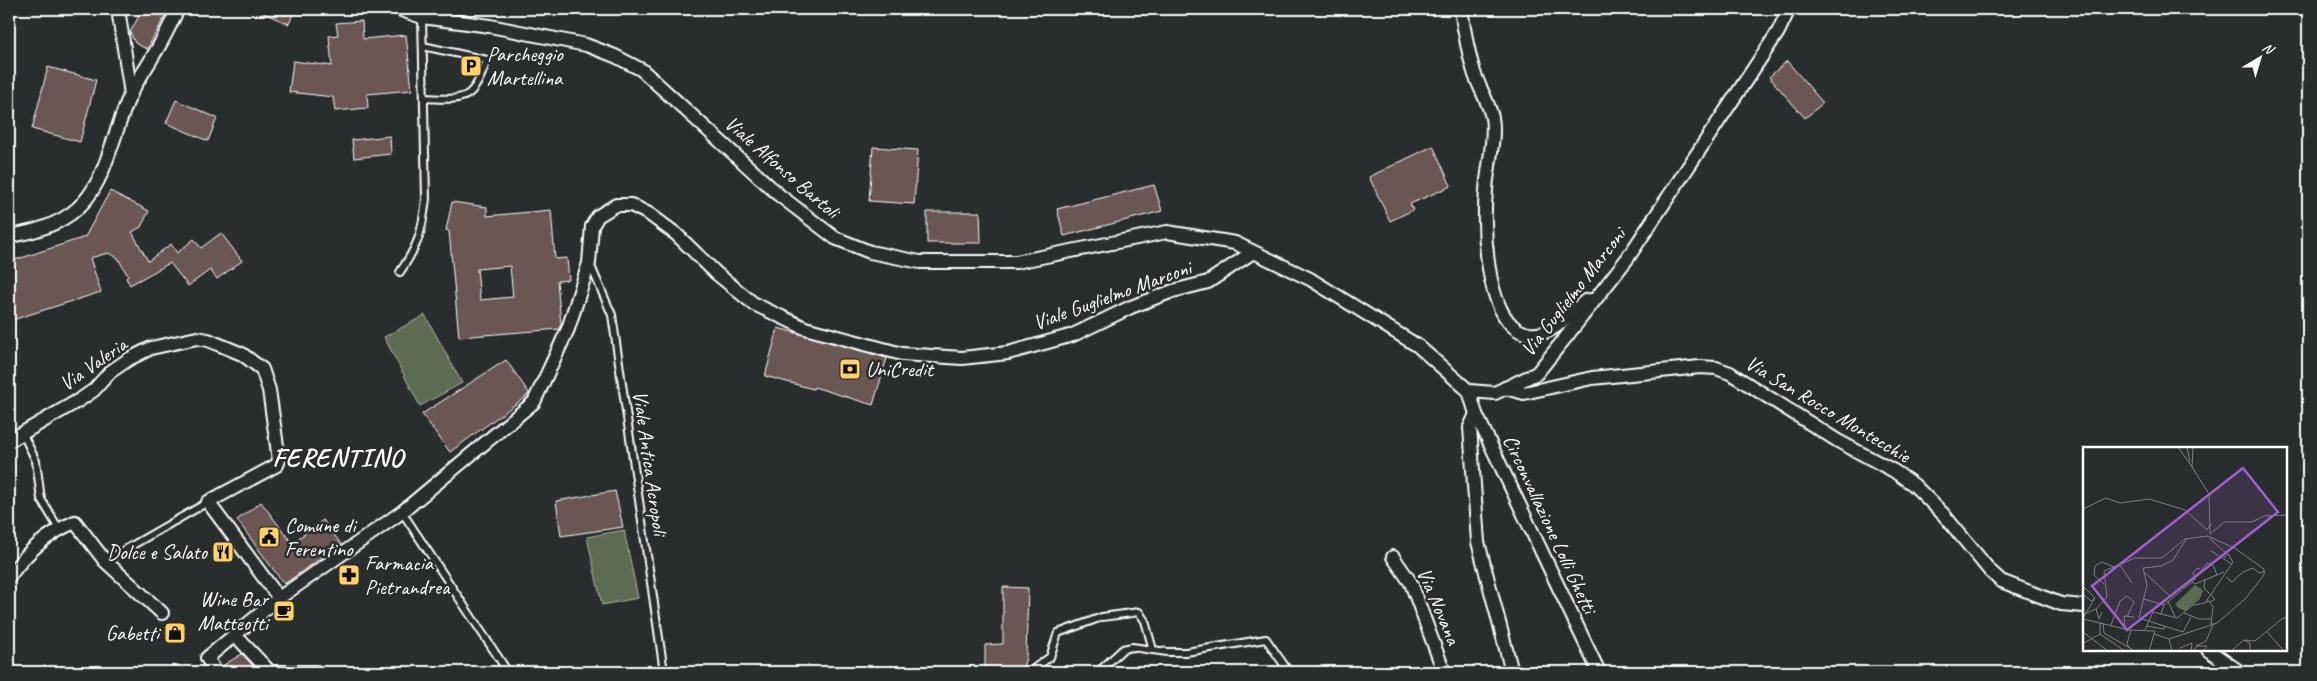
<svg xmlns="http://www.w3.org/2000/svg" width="2317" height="681" font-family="Caveat,sans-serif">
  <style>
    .green { fill: #5e6a52; stroke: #aeb4a8 }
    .building { fill: #695655; stroke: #fff; fill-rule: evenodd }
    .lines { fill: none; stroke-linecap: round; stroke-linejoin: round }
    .lane-casing { stroke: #fff; stroke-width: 10 }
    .street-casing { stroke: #fff; stroke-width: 16 }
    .lane { stroke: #2a2d2e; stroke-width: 6 }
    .street { stroke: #2a2d2e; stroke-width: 12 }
    .labels { text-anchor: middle; stroke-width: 5; stroke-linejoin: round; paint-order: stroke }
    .poi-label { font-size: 21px; fill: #fff; stroke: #2a2d2e; text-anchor: start }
    .street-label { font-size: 21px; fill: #fff; stroke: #2a2d2e }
    .district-label { font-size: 26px; font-weight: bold; letter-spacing: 1px; fill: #fff; stroke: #2a2d2e }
    .inset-road { fill: none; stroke: #7f8182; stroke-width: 1 }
    .view { fill: #9c61cf; fill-opacity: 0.15; stroke: #9c61cf; stroke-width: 2.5 }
    .inset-edge { fill: none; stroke: #fff; stroke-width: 2.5 }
  </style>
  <rect width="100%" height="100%" fill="#2a2d2e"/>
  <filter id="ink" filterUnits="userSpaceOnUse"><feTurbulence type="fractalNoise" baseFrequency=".02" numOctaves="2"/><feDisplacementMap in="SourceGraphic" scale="10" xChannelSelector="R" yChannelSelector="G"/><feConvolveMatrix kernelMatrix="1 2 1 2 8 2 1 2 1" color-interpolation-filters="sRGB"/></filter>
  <g filter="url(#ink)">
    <g class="green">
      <polygon points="425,315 462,383 420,406 384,337"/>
      <polygon points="624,530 638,598 602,605 587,537"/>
    </g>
    <g class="building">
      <polygon points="143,9 169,9 147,49 135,43 130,32"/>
      <polygon points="254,9 295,9 289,24"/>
      <polygon points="362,21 363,39 406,35 412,90 367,94 368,108 335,111 333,97 289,92 293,61 332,66 329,36 338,35 336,23"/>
      <polygon points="1787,61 1823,103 1805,118 1769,77"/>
      <polygon points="48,67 96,80 80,142 32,129"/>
      <polygon points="176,100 217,118 208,141 166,123"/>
      <polygon points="390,136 391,154 354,158 352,140"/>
      <polygon points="1433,146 1451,186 1410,204 1413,210 1390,221 1369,177"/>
      <polygon points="873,147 918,150 914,204 869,201"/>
      <polygon points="1154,185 1162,211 1064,236 1057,209"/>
      <polygon points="110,191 149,211 141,227 132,232 148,261 171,244 177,253 194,239 201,248 221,233 242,261 217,279 210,270 188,286 170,263 130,285 126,278 128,276 118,258 108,253 90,258 101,292 9,321 9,262 85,237"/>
      <path d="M452,202L487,207V216L551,210L555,259L567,258L569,280L557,281L561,324L559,329L459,337L449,231L446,230ZM510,266L513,297L480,300L477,269Z"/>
      <polygon points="927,212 980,212 981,243 927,243"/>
      <polygon points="778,328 887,358 873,405 814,387 813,389 765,376"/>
      <polygon points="506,360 529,393 528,395 450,452 422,414"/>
      <polygon points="615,491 623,527 561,536 556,501"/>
      <polygon points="261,502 292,543 323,520 341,544 284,584 237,520"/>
      <polygon points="1003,587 1028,588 1026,657 1022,672 985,672 985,645 1003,644"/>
      <polygon points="242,654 259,672 224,672 222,666"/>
    </g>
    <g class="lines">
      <g class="lane-casing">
        <g id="lane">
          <path d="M423,46L487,60C472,102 466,100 424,98"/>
          <polyline points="590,264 612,315 664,672"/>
          <path d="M400,272C419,244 422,232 426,199L422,17"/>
          <polyline points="22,432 36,461 41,499 59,529"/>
          <polyline points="402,512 508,672"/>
          <polyline points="105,561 208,502"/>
          <polyline points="1029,672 1050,657 1058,633 1102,617 1139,612 1145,621 1153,650"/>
          <polyline points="1098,672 1123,649 1132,647 1167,652 1186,652 1266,639 1289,672"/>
        </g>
      </g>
      <g class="street-casing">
        <g id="street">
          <polyline points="118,9 131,94"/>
          <polyline points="398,9 422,17 490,26 586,45 615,56 642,70 779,195 835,238 870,252 920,262 1016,262 1167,232 1235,243 1310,279 1418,346 1469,391 1495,393 1537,373 1566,337 1627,259 1778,32 1789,9"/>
          <path d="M1461,9C1464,30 1468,52 1474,72C1479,88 1489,102 1492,118C1496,137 1487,170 1486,190C1483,225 1485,310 1518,330C1544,345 1568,317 1585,301L1591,300"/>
          <path d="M9,236C105,222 99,169 130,95C136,82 146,69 153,56C163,41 170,25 178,9"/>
          <polyline points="1505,388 1524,393 1592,378 1700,367 1716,368 1730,373 1838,441 1894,471 1914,485 1944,515 1990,571 2001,581 2061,604 2084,606"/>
          <polyline points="1469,391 1476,414 1599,672"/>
          <polyline points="1476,414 1470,427 1478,542 1512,672"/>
          <polyline points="9,441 81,399 94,390 110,372 129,359 151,348 197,338 208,340 242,354 262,369 269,390 279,460 277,465 208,502 279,598"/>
          <polyline points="1393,557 1411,583 1444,672"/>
          <path d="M9,577C25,554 48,533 75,522L105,561L162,613"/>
          <polyline points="235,635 270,672 316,672"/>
          <polyline points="2208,650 2240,672"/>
          <polyline points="216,672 207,658 279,598 402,512 534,402 568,329 589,263 592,226 598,216 616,205 631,205 649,214 676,234 716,273 754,304 805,328 902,354 962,358 1008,353 1073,335 1131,307 1173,291 1208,282 1253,252"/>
        </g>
      </g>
      <use href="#lane" class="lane"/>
      <use href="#street" class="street"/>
    </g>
  </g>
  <defs>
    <g id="parking-square" transform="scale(1.125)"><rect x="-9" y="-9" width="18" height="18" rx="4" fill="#ffd166" stroke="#2a2d2e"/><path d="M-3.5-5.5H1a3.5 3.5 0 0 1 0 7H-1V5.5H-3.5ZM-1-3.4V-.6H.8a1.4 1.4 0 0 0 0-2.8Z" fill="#111"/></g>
    <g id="bank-square" transform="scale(1.125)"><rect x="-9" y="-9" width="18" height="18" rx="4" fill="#ffd166" stroke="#2a2d2e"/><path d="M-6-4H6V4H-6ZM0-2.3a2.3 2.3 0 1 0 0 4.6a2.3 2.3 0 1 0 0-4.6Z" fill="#111"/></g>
    <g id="civic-square" transform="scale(1.125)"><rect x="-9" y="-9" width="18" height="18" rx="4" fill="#ffd166" stroke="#2a2d2e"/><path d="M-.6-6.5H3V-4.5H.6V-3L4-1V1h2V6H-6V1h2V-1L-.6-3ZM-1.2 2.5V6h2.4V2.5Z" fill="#111"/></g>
    <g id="restaurant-square" transform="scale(1.125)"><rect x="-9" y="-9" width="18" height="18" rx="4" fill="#ffd166" stroke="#2a2d2e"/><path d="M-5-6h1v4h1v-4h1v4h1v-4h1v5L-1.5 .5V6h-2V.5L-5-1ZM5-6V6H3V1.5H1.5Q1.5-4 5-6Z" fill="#111"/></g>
    <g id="pharmacy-square" transform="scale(1.125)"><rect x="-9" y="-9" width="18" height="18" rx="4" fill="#ffd166" stroke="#2a2d2e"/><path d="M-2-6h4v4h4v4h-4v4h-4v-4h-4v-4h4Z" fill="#111"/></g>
    <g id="cafe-square" transform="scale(1.125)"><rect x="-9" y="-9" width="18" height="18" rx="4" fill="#ffd166" stroke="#2a2d2e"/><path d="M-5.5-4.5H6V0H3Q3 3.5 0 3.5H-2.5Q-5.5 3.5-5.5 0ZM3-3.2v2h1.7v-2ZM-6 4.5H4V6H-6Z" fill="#111"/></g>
    <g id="shop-square" transform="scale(1.125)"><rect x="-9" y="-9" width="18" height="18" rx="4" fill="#ffd166" stroke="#2a2d2e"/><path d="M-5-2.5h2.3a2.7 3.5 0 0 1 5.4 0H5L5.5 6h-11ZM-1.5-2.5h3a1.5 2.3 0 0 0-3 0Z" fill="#111"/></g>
  </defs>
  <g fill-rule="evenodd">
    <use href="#parking-square" x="471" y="66"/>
    <use href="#bank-square" x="850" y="369"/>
    <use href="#civic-square" x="269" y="537"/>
    <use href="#restaurant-square" x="223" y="552"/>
    <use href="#pharmacy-square" x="349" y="575"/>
    <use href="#cafe-square" x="284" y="611"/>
    <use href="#shop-square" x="175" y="633"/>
  </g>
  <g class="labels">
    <g class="poi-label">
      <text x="487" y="61">Parcheggio<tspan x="487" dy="24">Martellina</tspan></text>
      <text x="866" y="376">UniCredit</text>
      <text x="285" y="532">Comune di<tspan x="285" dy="24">Ferentino</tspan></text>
      <text x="207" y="559" text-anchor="end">Dolce e Salato</text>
      <text x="365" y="570">Farmacia<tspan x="365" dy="24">Pietrandrea</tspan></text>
      <text x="268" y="606" text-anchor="end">Wine Bar<tspan x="268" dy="24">Matteotti</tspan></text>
      <text x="159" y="640" text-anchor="end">Gabetti</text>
    </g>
    <g class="street-label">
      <text transform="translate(782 167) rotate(41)" y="7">Viale Alfonso Bartoli</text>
      <text transform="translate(1573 292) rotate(-52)" y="7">Via Guglielmo Marconi</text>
      <text transform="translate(1112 295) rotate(-20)" y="7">Viale Guglielmo Marconi</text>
      <text transform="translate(93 364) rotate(-35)" y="7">Via Valeria</text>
      <text transform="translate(1828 409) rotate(31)" y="7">Via San Rocco Montecchie</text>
      <text transform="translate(650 463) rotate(82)" y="7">Viale Antica Acropoli</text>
      <text transform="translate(1550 524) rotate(65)" y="7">Circonvallazione Lolli Ghetti</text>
      <text transform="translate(1439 606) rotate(67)" y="7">Via Novana</text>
    </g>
    <g class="district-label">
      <text x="338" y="466">FERENTINO</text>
    </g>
  </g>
  <g transform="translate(2083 447)">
    <rect width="204" height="204" fill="#2a2d2e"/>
    <path d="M112,138L120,143L117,152L102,164L95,161L92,157Z" fill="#5e6a52"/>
    <path class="inset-road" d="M95,0L109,20M104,0L107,15M109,20L126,47L127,87M109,20L110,0M0,62L23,51L37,56L66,52L102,63L124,83L128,77M127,87L141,75H169L181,69L204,68M126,91L144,107M128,104L149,117M37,118L49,136M160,125L170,121L176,126L182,124M62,126L88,150M143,130L149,135L160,125M122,132L121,141L132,152L127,155M112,133L110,126L114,121L117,122M109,135L124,116L130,118L134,128M21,137L11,128L12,119L19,115L31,120M0,139L12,151L0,171M100,142L109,135L112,137L141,125M0,147L8,154L12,151M61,152L81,158M85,154L92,170M123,155L126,154L130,160L128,177H131M13,162L16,172L19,165M101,166L116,172H128M1,167L13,162L24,150L21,124L52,111H79L102,92L125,89L153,102L181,122V128L162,152L134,176L86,192M78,167L81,158L99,143M0,172L46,183L72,184L71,187L86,192L89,204M17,175V187L42,204M20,176L21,186L52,204M28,178L37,154L44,149L51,155L44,170M63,179L81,182L82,179M42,181L41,169L51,170M62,183L70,165L94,171L110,158L122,156L150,115L145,107L141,111M0,185L25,204M100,185L56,171L64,138L60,121L78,119L90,113L104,91M100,185L108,170M184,185L201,204M161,193L172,194L200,171H204M1,196L17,187M113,199L123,194L130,178M46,201L44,196L48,183M97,201L109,196L108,204M66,204L71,187M110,204L114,199H124L120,204M148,204L161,193L167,196V204"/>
    <path class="view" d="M160,21L195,65L44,183L9,139Z"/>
    <rect width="204" height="204" class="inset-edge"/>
  </g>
  <rect width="2317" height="681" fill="none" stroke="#2a2d2e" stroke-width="30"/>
  <rect x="15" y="15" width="2287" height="651" fill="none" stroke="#fff" stroke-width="2" filter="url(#ink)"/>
  <g transform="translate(2260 58) rotate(38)" stroke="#2a2d2e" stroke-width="4" paint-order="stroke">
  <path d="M0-4L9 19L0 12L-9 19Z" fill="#ffffff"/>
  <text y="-8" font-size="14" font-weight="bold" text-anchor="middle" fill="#ffffff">N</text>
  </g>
</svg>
